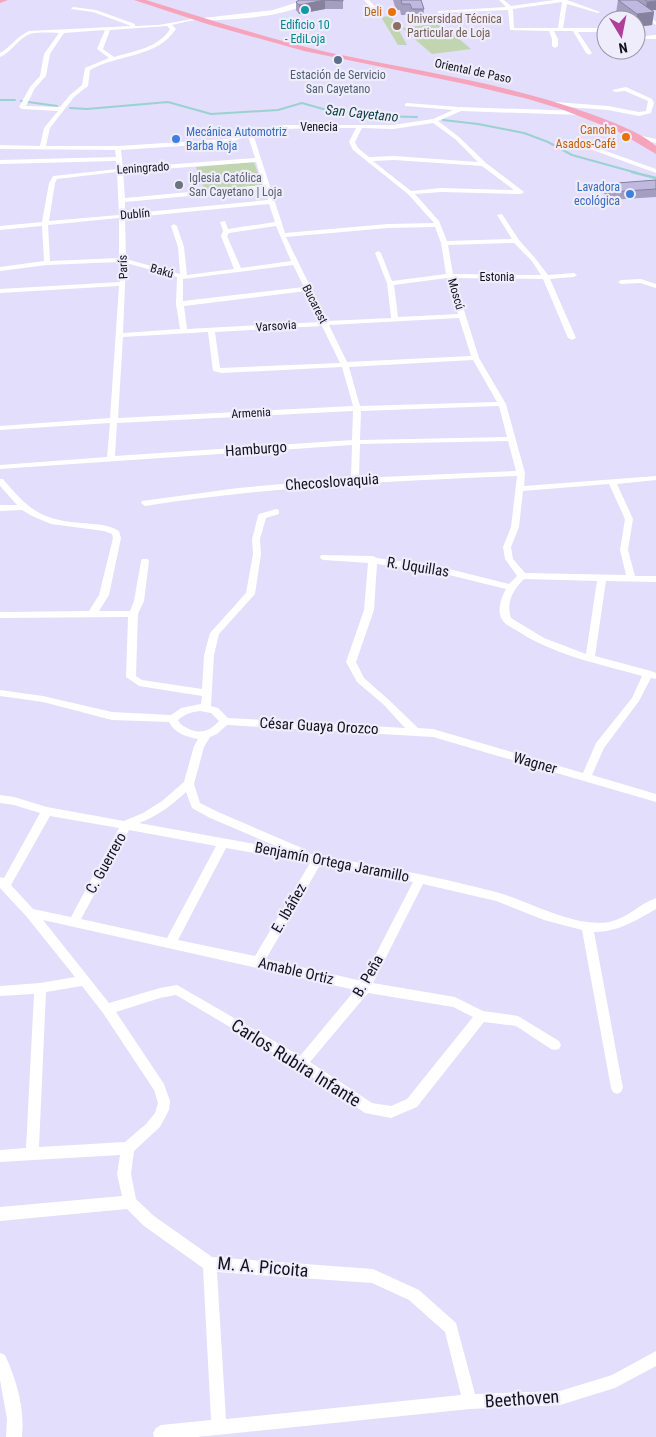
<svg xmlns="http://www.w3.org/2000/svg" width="656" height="1437" font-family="'Roboto Condensed',sans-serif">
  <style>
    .green { fill: #c1d5b0 }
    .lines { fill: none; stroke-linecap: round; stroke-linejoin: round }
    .stream-far1 { stroke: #9cd1d2; stroke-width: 2 }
    .stream { stroke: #9cd1d2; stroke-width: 2.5 }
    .minor { fill: #fff; fill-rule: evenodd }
    .tertiary { fill: #fff; fill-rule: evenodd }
    .secondary { fill: #fff; fill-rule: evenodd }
    .trunk { fill: #f6a4bc; fill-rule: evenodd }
    .wall { fill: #a49fc1 }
    .shaded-wall { fill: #86829d }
    .building { fill: #bfb9e0; stroke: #86829d }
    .culture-dot { fill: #0f9aa8; stroke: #efedfc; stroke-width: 2 }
    .food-dot { fill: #e8710a; stroke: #efedfc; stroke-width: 2 }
    .education-dot { fill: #8d6e63; stroke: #efedfc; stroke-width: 2 }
    .service-dot { fill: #5c6f8a; stroke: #efedfc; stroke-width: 2 }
    .shop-dot { fill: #3f7fe0; stroke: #efedfc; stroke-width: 2 }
    .worship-dot { fill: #6b7280; stroke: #efedfc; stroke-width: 2 }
    .labels { text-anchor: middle; stroke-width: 4.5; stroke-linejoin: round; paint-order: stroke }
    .far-food-label { font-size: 12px; fill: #c56008; stroke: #efedfc; text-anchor: end }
    .far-education-label { font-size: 12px; fill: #785e54; stroke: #efedfc; text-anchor: start }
    .far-culture-label { font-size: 12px; fill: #0d838f; stroke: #efedfc }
    .far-street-label { font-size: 12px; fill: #14121e; stroke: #efedfc }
    .far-service-label { font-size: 12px; fill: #4e5e75; stroke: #efedfc }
    .far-shop-label { font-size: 12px; fill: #366cbe; stroke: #efedfc; text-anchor: start }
    .far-worship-label { font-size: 12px; fill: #5b616d; stroke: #efedfc; text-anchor: start }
    .far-water-label { font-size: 14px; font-style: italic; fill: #0d3f41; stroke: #efedfc }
    .street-label { font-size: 15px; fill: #14121e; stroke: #efedfc }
    .near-street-label { font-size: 18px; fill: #14121e; stroke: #efedfc }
  </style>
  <rect width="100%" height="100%" fill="#e2defb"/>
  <g class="green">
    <polygon points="391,16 407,45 398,45 381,17"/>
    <polygon points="440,23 471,49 432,54 402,28"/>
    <polygon points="254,162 262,185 205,191 196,167"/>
  </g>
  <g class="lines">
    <g class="stream-far1">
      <polyline points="0,100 15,100"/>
      <polyline points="21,101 57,106"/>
      <polyline points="70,108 87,109 168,102 211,114 278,110 302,103 323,109 375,116 417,117"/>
      <polyline points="443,120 478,124 524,133 548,142 572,155 637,173"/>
    </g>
    <polyline class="stream" points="632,172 656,178"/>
    <g class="minor">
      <polygon points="364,0 369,0 380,12 380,14 376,14"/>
      <path d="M499,0H504L511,6L554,0H567L600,12L598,13L567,4L563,28H606V32H578L592,53L589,55L586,53L573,31H554L558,39V46L555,48L552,46V39L549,31L510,30L508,10L439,13L437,12L439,11L506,7ZM562,2L558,28H514L513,9Z"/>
      <polygon points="629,0 633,0 639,8 656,22 656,25 635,10"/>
      <path d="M73,7L96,10L135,24V26L159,25L197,18L199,19L172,25L176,29C157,58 118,54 90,70L88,86L74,97L50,128L46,146H118L227,139L256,129L283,125H393L433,119L453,110L405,106V104L407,103L459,107L580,111L583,113L580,115L461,111L438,121L459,137L486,163L524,192L521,194L441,192L415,194L439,221L447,241L512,239L497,215L502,214L519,240L535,258L548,275L574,273L577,275L574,277L550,279L576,338L572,340L568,338L543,279L454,278L479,358L506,404L525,473L524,486L656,476V480L617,484L633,519L628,550L635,576H656V582L606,581L595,656L651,671L656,673V679L651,678L639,701L604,748L592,775L656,794V802L433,737L227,725L217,734L210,737L204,747L194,784L200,803L218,812L302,848L303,853C367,864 432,875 496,892C529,901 574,928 609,922C626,919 639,904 656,898V909C635,921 618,932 594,932L623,1088L621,1092L617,1094L613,1092L611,1088L582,930L544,920L496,901L423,884L373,983L455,997L483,1011L518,1016L559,1041L561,1045L559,1049L555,1050L551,1049L516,1026L484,1022L417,1107L391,1118L365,1113L297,1067L176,995L160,998L116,1012L164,1084L170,1101L169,1110L160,1127L134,1151L131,1174L136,1199L154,1216L212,1257L373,1269L419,1290L456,1323L475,1394L560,1391L612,1375L656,1351V1366L615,1388L560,1405L470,1409L197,1437H154L153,1433L156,1428L161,1425L211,1420L203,1268L144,1226L127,1209L0,1221V1207L122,1196L117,1174L120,1155L0,1162V1150L26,1148L34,994L0,996V986L40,983L75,977L26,916L0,888V877L4,878L40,813L14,805L0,803V795L14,797L47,807L124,821L143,813L162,801L184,782L194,746L198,739C187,737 174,733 169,722L112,720L43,702L0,696V690L43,696L112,712L171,715L181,708L201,704L202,696L139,686L126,677L128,617L0,618V612L89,611L99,595L113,538L112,534L104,531L51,524L32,516L22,510L0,511V505H17L0,486V479H3C28,509 41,520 81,523C94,524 108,524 119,531L121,538L109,595L99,611H130L134,601L141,561L142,559H148L149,561L144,601L138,614L136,676L142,680L202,689L204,655L210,633L246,593L253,554L252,539L258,516L259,514L276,509L279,510V514L266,518L260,539L261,554L255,594L219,634L214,655L211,706L218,708L228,718L405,728L383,704L357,682L346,662L364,610L368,563L324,560L321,559L320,557L321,555L373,556L377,558L441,567L509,584L517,576L505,559L503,547L511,527L517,476C392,481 268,487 145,506L141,503L142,501L238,488L351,478L352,445L0,469V465L107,457L110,423L0,430V426L110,418L119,286L0,293V289L120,282L119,262L47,265L0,271V267L44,261L42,226L0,230V226L42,222L49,183L53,176L117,169L116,161L0,164V160L116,157L115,150L0,149V145L40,146L44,128L58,111L22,109L19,107L30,87L40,76L44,54L59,33C49,33 34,31 26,36C16,42 11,52 0,57V53C11,47 17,36 29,31L131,26L93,12L71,9ZM167,26L170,29C158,48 134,51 114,57L103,49L110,30ZM105,30L97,49L109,58L85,68L82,85L70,95L60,107L26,106L35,88L46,76L50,54L64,33ZM433,123L455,139L478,162L394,156L369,157L358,148L355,142L362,128L393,129ZM318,128H356L349,142L353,150L408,194L434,223L388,224L285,233L253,134L283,129ZM248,136L255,158L123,168L121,150L228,143ZM394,160L482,166L514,190L441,188L411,191L373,161ZM256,162L263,185L125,198L123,172ZM117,172L119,215L49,221L55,183L57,179ZM264,189L268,200L125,214V202ZM269,204L275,222L228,229L225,221L220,222L223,231L221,236L234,269L187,275L184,247L177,226L174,224L171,226L178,247L180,274L126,259L125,218ZM119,218V258L50,261L48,225ZM276,226L291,261L241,268L227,236L229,233ZM435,227L441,243L446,274L392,281L381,253L378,251L375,253L387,283L391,318L327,321L286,237L388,228ZM514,243L531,260L541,275L453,274L448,245ZM126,263L177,277L176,304L180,329L123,333ZM293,265L304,287L183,301V279ZM447,278L458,314L398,317L394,285ZM306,291L320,322L187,329L184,306ZM459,318L471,356L347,362L329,325ZM322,326L340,363L220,368L215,332ZM208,332L213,371L222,373L342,367L353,406L118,418L123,337ZM473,360L497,402L360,406L349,367ZM499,406L507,437L360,440L361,411ZM353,411L352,440L115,456L117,423ZM508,441L516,471L359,478L360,444ZM609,484L625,519L620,550L626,575L525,573L513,559L511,547L519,527L523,491ZM377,564L441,573L506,589C501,598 496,612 503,621C506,625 512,628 516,630C553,655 600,664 642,676L632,698L596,743L583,773L433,729L418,728L389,700L364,678L356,662L374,610ZM524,579L597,581L586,654L544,638L511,618C506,602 513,590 524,579ZM200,711L211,713L219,721C210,731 200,735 187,728C183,726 180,724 178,720C185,714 191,712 200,711ZM186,792L192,808L210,818L283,849L139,823C158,816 172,805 186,792ZM50,816L119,828L71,917L33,909L11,885ZM129,830L216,846L167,938L81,919ZM226,848L310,863L255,956L178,940ZM320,865L413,882L362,981L266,959ZM43,920L355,990L300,1056L177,985L160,988L109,1003ZM82,986L103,1013L154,1090L158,1103L155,1113L146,1124L125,1142L39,1147L46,992ZM368,993L453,1007L473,1017L407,1099L391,1106L372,1103L310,1062ZM217,1272L372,1283L409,1300L445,1332L461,1395L226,1419Z"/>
      <polygon points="636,30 644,36 656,35 656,39 641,39 636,35"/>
      <polygon points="626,87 652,99 654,103 651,113 639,116 608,110 555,106 552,104 555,102 608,106 639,112 646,111 648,101 625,91 615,92 612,90"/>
      <polygon points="589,145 656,169 656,173 587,148 587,146"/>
      <polygon points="617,185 620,187 619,188 598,190 595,188 598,186"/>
      <polygon points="641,279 656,284 656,288 640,283 621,284 618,282 621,280"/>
      <path d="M0,1353L5,1355C17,1381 25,1409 22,1437H6L7,1419L0,1380Z"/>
    </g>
    <path class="tertiary" d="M305,0H312C291,18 225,20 197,21L194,19L273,10Z"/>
    <polygon class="secondary" points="633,134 656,139 656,143 633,138"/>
    <g class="trunk">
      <polygon points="0,0 8,0 0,3"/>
      <path d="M134,0H146C207,19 269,39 331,53C418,71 505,83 588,113C612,122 637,130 656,146V154L617,131L561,109L528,99L465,84L304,51L207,24Z"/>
    </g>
  </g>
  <g class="wall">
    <polygon points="299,0 343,0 343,9 325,9 299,14 296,10 296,2"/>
    <polygon points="393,0 421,0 424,9 423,20 411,20 410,15 401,15 400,10 396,10"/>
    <polygon points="618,0 656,0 656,10 652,10 654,12 652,25 636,27 636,20 625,20 616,13"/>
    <polygon points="656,180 656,197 609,200 603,192 604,184"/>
  </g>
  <g class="shaded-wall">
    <polygon points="325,0 325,9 299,14 299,5"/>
    <polygon points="656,1 656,10 645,11 647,2"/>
    <polygon points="654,12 652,25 636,27 637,14"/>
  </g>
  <g class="building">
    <polygon points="299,0 343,0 343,1 325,0 299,5 296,2"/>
    <polygon points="401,0 421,0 424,9 412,9 410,4 402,4"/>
    <polygon points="618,0 637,0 654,12 637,14"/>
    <polygon points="645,0 656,0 656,1 647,2"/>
    <polygon points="656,180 656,189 610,192 604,184"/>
  </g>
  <circle class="culture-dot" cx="305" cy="10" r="5"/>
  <g class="food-dot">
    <circle cx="392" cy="12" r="5"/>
    <circle cx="626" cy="137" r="5"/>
  </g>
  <circle class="education-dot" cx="397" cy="26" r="5"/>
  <circle class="service-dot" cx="338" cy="60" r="5"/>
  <g class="shop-dot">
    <circle cx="176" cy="139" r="5"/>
    <circle cx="630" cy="194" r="5"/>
  </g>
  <circle class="worship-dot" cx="179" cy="185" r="5"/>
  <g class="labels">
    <g class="far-food-label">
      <text x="382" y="16">Deli</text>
      <text x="616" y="134">Canoha<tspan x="616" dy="14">Asados-Café</tspan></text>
    </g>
    <g class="far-education-label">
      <text x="407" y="23">Universidad Técnica<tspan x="407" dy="14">Particular de Loja</tspan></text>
    </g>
    <g class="far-culture-label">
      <text x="305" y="29">Edificio 10<tspan x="305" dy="14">- EdiLoja</tspan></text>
    </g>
    <g class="far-street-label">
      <text transform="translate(473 71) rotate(12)" y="4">Oriental de Paso</text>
      <text x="319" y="131">Venecia</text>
      <text transform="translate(143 168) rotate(-4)" y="4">Leningrado</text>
      <text transform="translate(135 214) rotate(-5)" y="4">Dublín</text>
      <text transform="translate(123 267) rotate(-92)" y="4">París</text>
      <text transform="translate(162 271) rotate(16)" y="4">Bakú</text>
      <text x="497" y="281">Estonia</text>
      <text transform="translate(456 294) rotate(74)" y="4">Moscú</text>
      <text transform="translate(315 304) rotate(63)" y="4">Bucarest</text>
      <text transform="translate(276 326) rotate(-4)" y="4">Varsovia</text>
      <text transform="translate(251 413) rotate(-3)" y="4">Armenia</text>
    </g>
    <g class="far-service-label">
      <text x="338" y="79">Estación de Servicio<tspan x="338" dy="14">San Cayetano</tspan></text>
    </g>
    <g class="far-shop-label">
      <text x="186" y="136">Mecánica Automotriz<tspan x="186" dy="14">Barba Roja</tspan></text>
      <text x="620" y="191" text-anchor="end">Lavadora<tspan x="620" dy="14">ecológica</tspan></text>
    </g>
    <g class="far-worship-label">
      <text x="189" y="182">Iglesia Católica<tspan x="189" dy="14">San Cayetano | Loja</tspan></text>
    </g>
    <g class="far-water-label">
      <text transform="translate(362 113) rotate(6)" y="5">San Cayetano</text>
    </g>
    <g class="street-label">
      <text transform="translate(256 449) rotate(-4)" y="5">Hamburgo</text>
      <text transform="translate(332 482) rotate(-4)" y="5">Checoslovaquia</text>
      <text transform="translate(418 567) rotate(9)" y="5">R. Uquillas</text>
      <text transform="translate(319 726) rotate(3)" y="5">César Guaya Orozco</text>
      <text transform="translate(535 763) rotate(16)" y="5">Wagner</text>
      <text transform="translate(332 862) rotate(11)" y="5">Benjamín Ortega Jaramillo</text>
      <text transform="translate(106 863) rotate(-61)" y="5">C. Guerrero</text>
      <text transform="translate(289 908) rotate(-60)" y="5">E. Ibáñez</text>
      <text transform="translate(296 971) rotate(13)" y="5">Amable Ortiz</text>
      <text transform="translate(368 976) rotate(-60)" y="5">B. Peña</text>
    </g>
    <g class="near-street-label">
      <text transform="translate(296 1063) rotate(32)" y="6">Carlos Rubira Infante</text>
      <text transform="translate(263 1267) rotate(5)" y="6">M. A. Picoita</text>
      <text transform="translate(522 1399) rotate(-4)" y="6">Beethoven</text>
    </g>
  </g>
  <g transform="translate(621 35) rotate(170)"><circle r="24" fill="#efedfc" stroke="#9795a3"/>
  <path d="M0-4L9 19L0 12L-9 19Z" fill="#af3f9b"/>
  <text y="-8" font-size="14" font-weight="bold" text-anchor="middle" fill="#14121e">N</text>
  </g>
</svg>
